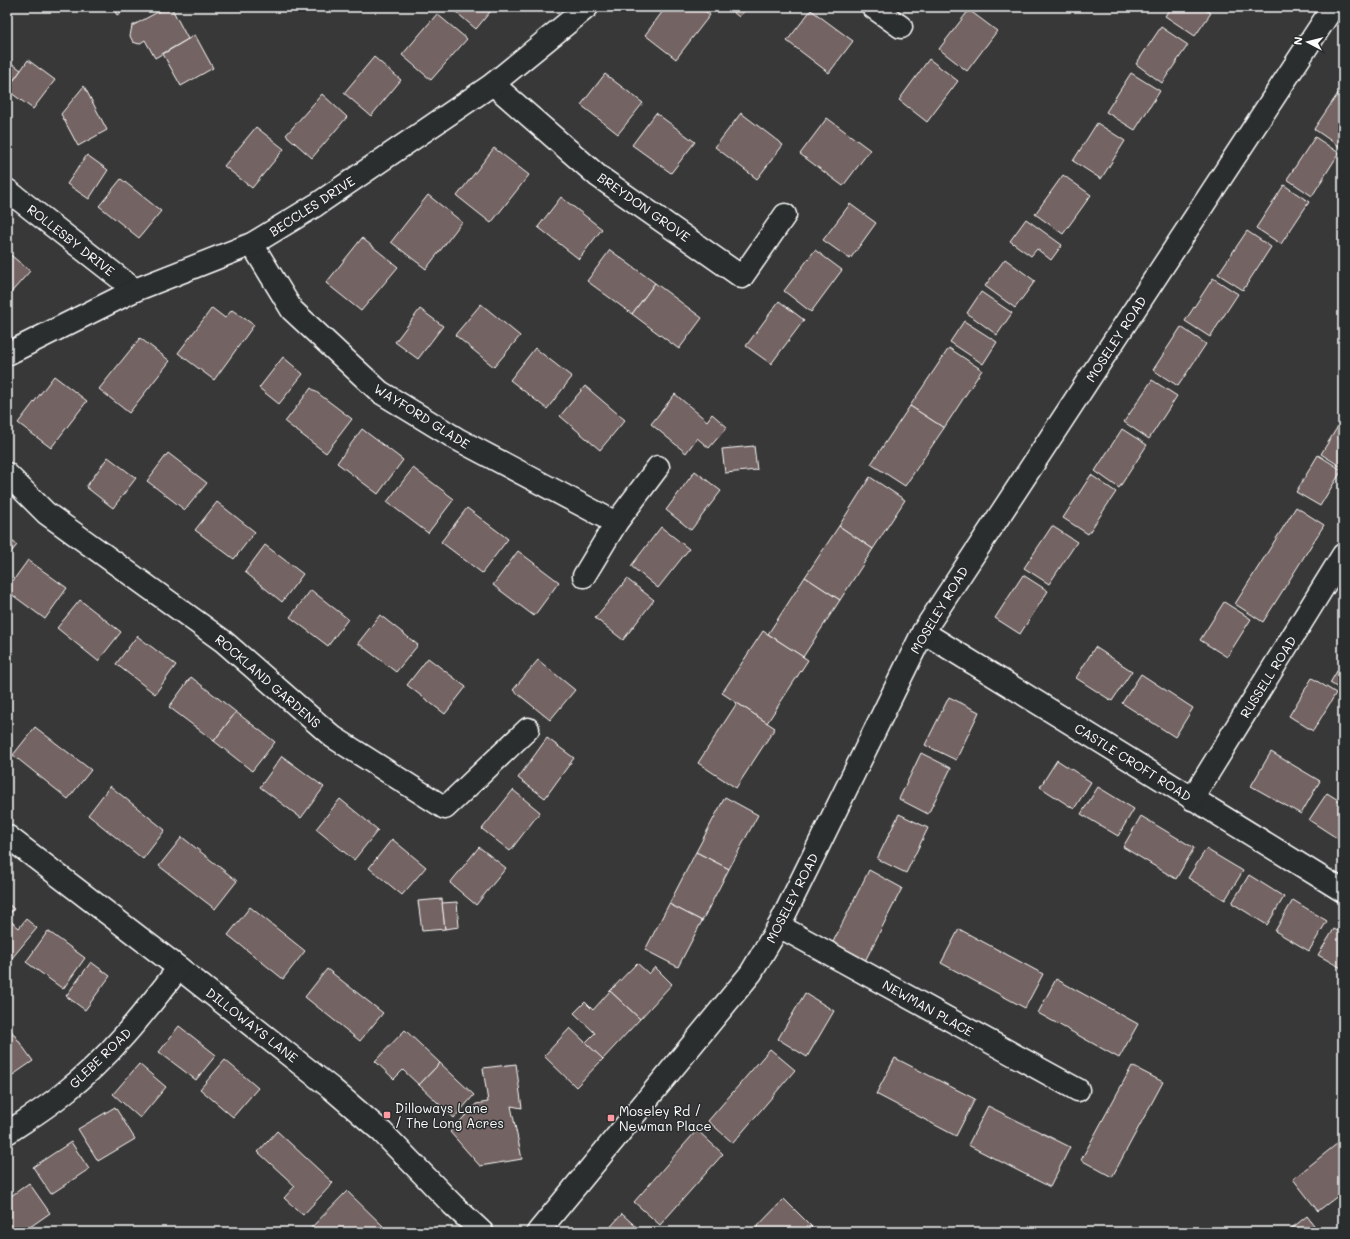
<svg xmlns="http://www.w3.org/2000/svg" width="1350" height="1239" font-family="Mali,sans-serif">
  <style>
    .building { fill: #736462; stroke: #fff }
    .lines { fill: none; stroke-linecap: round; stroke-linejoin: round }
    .minor-casing { stroke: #fff; stroke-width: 25 }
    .tertiary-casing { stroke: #fff; stroke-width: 25 }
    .minor { stroke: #2a2d2e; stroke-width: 22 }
    .tertiary { stroke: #2a2d2e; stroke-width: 22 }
    .poi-dot { fill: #ff9aa2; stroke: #2a2d2e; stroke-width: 1.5 }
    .labels { text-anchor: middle; stroke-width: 3; stroke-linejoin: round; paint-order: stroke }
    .street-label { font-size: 13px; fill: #fff; stroke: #2a2d2e }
    .poi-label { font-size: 13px; fill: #fff; stroke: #2a2d2e; text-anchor: start }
  </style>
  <rect width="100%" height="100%" fill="#393838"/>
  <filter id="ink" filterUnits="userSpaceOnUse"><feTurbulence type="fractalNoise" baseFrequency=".025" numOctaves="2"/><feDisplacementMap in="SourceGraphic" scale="8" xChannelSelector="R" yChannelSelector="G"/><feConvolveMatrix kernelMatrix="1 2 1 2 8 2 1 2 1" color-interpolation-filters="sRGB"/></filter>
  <g filter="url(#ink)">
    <g class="building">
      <polygon points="112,7 130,7 117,15"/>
      <polygon points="167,7 171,7 188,39 155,58 145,40 139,44 133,42 130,36 132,26"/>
      <polygon points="450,7 494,7 476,29"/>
      <polygon points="666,7 700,7 710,15 676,59 645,35"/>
      <polygon points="727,7 748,7 739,17"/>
      <polygon points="1171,7 1201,7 1211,13 1195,36 1165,16"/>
      <polygon points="811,10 853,41 829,73 787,41"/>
      <polygon points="969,10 997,31 967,71 939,49"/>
      <polygon points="437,14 467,39 431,80 402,55"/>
      <polygon points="1161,27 1188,45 1162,83 1136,64"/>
      <polygon points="195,35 213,68 181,86 163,54"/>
      <polygon points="374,57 401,80 371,116 344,93"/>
      <polygon points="929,59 958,81 927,122 899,100"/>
      <polygon points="7,60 21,70 7,89"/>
      <polygon points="28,60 55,80 33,109 7,90"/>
      <polygon points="1131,73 1160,91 1135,130 1106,112"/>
      <polygon points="605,74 643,103 618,134 581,105"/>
      <polygon points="84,86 107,130 78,146 61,114"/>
      <polygon points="1343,86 1343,143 1340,147 1314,129"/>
      <polygon points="322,94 347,117 312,158 286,135"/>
      <polygon points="656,113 695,142 671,173 632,145"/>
      <polygon points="741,113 783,145 757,179 715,147"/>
      <polygon points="827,118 870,150 843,186 800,154"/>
      <polygon points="1097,123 1125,141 1101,179 1073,161"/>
      <polygon points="256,127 284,149 252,188 224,166"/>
      <polygon points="1315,137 1339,153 1312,196 1287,179"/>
      <polygon points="494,148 529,175 491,223 457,196"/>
      <polygon points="87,155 108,170 89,199 67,184"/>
      <polygon points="1063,175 1091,195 1063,234 1035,214"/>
      <polygon points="121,179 161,211 139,238 99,206"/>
      <polygon points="1284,185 1309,202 1281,244 1256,228"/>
      <polygon points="428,195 462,222 426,269 391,242"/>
      <polygon points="561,197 602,229 579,259 538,227"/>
      <polygon points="850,204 876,223 850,259 823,240"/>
      <polygon points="1026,219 1062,245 1051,260 1037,249 1031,256 1010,241"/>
      <polygon points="1247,231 1271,247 1243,290 1218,274"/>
      <polygon points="362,238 398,267 361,311 326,283"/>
      <polygon points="610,250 655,283 632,314 587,281"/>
      <polygon points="815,250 842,270 811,312 784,291"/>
      <polygon points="7,252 30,271 7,297"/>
      <polygon points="1005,259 1035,281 1015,308 985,286"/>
      <polygon points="1213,278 1238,294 1210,337 1185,321"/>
      <polygon points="655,283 702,318 679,349 632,314"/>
      <polygon points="981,292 1012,313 997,335 967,313"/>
      <polygon points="779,301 804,320 771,364 746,346"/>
      <polygon points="481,304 520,336 494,367 455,335"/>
      <polygon points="212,308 225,318 232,310 254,325 214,380 178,353"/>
      <polygon points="420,309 443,326 418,359 395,342"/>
      <polygon points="964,321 997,342 983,364 950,342"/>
      <polygon points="1181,327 1206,344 1178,386 1153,370"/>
      <polygon points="140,338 170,361 129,413 99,389"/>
      <polygon points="535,348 572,377 547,409 510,380"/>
      <polygon points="949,348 982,370 944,428 910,406"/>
      <polygon points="283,357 303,374 279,404 259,388"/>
      <polygon points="54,376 87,401 51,448 18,423"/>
      <polygon points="1152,380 1177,396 1149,439 1124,422"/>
      <polygon points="585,386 625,420 600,450 560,416"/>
      <polygon points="311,388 352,419 326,453 285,422"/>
      <polygon points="675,394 707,421 712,414 727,427 709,448 697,438 686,453 651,424"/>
      <polygon points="910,406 944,428 905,486 871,464"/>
      <polygon points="1343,418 1343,468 1321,454"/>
      <polygon points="362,429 403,460 378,494 337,463"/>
      <polygon points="1122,429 1147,445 1119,488 1095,471"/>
      <polygon points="754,446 757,470 725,473 722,449"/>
      <polygon points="168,453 207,483 185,510 147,481"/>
      <polygon points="1318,455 1342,470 1320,506 1296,492"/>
      <polygon points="108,457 136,478 113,508 86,487"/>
      <polygon points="413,468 454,499 428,533 387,502"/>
      <polygon points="695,471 721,491 691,530 666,510"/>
      <polygon points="1091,475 1116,492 1088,534 1063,518"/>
      <polygon points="870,477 905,500 873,549 839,526"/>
      <polygon points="217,502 255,532 234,559 195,530"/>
      <polygon points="1296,507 1324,525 1263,622 1235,604"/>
      <polygon points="467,508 508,539 482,573 441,542"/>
      <polygon points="839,526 873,549 840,600 805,577"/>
      <polygon points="1052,526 1077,542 1049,584 1024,568"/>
      <polygon points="661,527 689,549 658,588 631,566"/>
      <polygon points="7,537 17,545 7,557"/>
      <polygon points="265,545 303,574 282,602 245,572"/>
      <polygon points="518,551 559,582 534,616 493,585"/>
      <polygon points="28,560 67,588 45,619 7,591 7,589"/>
      <polygon points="1023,575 1048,591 1020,634 995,618"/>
      <polygon points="805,577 840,600 803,657 768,634"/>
      <polygon points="627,579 654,600 623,640 595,618"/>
      <polygon points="311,590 348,619 328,646 290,617"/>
      <polygon points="80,600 121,632 98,661 57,628"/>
      <polygon points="1224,602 1251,619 1227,657 1200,640"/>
      <polygon points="380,615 418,645 396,672 358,643"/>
      <polygon points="763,631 808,660 767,723 722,693"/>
      <polygon points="137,636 176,665 155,694 116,664"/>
      <polygon points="1095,647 1132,671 1112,701 1076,678"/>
      <polygon points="428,658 466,687 445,714 407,685"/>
      <polygon points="538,660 575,690 550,720 513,690"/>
      <polygon points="1343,661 1343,691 1330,683"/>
      <polygon points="1141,674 1193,708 1175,737 1122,703"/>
      <polygon points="191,677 236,712 214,741 169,707"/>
      <polygon points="1312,678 1336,693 1313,731 1289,716"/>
      <polygon points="949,697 979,712 956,760 925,745"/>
      <polygon points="737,703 775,728 736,788 698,763"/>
      <polygon points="236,712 275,742 252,771 214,741"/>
      <polygon points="35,727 91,770 68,799 13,755"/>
      <polygon points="547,738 574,758 545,798 518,778"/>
      <polygon points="1271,752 1320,781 1301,814 1251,786"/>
      <polygon points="921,753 951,768 928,814 899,799"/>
      <polygon points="282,756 324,787 301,818 260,787"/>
      <polygon points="1057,760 1091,782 1074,809 1040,787"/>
      <polygon points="110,786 165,830 143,859 88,815"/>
      <polygon points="1098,787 1134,809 1118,836 1081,814"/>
      <polygon points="513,790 540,812 510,851 482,829"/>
      <polygon points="1327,793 1343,803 1343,842 1309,820"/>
      <polygon points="725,797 758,815 729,869 696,852"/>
      <polygon points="340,799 378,830 354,860 316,829"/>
      <polygon points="899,814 928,828 906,873 877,859"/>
      <polygon points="1141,816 1194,848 1176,879 1123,847"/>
      <polygon points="182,837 237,881 215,909 159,866"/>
      <polygon points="392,839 426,867 402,895 369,868"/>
      <polygon points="479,847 506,868 476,905 450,883"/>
      <polygon points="1206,849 1243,871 1225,900 1188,878"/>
      <polygon points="696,852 729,869 702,921 669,904"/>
      <polygon points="869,870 902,888 864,963 831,946"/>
      <polygon points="1249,875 1284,897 1267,925 1232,903"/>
      <polygon points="442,899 445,929 422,931 418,901"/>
      <polygon points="1293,900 1327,921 1309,951 1275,931"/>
      <polygon points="457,902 459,927 445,929 442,903"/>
      <polygon points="7,903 14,909 7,917"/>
      <polygon points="669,904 702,921 678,967 645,950"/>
      <polygon points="250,907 305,951 283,979 228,935"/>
      <polygon points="7,918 19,928 26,919 37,928 7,964"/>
      <polygon points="959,929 1043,974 1025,1008 941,963"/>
      <polygon points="1334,929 1343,934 1343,969 1318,955"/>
      <polygon points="48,931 85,958 63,989 26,962"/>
      <polygon points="91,962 110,976 85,1010 66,996"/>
      <polygon points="637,963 649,974 655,967 672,984 640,1019 610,991"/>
      <polygon points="327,969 383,1013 360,1041 305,997"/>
      <polygon points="1056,979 1138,1024 1119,1058 1038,1013"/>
      <polygon points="610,991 640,1019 603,1059 585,1043 595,1033 574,1013 585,1002 593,1010"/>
      <polygon points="805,993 834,1011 807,1057 778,1039"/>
      <polygon points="179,1026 216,1055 196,1080 159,1052"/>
      <polygon points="570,1028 603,1059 576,1087 544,1056"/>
      <polygon points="10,1029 33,1061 10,1077 7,1073 7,1031"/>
      <polygon points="405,1030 440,1063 419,1085 403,1070 394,1079 375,1061"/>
      <polygon points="770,1049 795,1070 733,1143 708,1121"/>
      <polygon points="895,1058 975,1099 956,1136 876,1094"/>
      <polygon points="225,1060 258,1088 233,1117 200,1089"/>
      <polygon points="440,1063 474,1095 454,1118 419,1085"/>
      <polygon points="139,1064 166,1087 140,1118 113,1094"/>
      <polygon points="516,1064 522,1108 511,1106 522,1159 480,1166 450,1132 476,1104 488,1102 483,1068"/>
      <polygon points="1132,1066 1163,1082 1112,1177 1081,1160"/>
      <polygon points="988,1106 1070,1147 1050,1187 968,1145"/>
      <polygon points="115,1107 135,1139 98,1161 78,1129"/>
      <polygon points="697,1130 723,1154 660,1225 634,1202"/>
      <polygon points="277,1131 333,1183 303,1215 284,1198 295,1186 258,1152"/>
      <polygon points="1343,1139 1343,1192 1318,1211 1293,1179"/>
      <polygon points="71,1142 89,1169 51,1194 33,1167"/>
      <polygon points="29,1183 50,1213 23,1232 10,1232 7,1228 7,1199"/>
      <polygon points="347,1191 383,1226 377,1232 307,1232"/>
      <polygon points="784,1199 817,1232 752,1232"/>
      <polygon points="622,1214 642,1232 606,1232"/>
      <polygon points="1307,1216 1319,1232 1287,1232"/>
    </g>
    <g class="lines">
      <g class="minor-casing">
        <g id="minor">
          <polyline points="873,7 901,27"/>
          <polyline points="493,84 598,176 742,277 785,215"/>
          <polyline points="7,190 135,290"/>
          <polyline points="252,244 292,310 380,392 457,439 616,523"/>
          <polyline points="7,354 135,290 252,244 316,205 493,84 587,7"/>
          <polyline points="7,474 46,513 223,641 333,737 445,808 528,729"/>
          <polyline points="584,576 616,523 658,467"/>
          <polyline points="923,632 1343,891"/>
          <polyline points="1192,799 1343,555"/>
          <polyline points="7,836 179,968 331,1088 382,1132 453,1205 482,1232"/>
          <polyline points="779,926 1078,1090"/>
          <path d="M7,1133C26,1120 46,1108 64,1093C109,1058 144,1013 179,968"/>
        </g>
      </g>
      <g class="tertiary-casing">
        <polyline id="tertiary" points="538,1232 751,973 779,926 923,632 1333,7"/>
      </g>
      <use href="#minor" class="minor"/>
      <use href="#tertiary" class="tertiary"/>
    </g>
  </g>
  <g class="poi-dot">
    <rect x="383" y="1111" width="8" height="8" rx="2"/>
    <rect x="607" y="1114" width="8" height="8" rx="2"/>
  </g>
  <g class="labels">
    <g class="street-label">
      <text transform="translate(312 206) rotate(-33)" y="5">BECCLES DRIVE</text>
      <text transform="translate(644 207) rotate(35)" y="5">BREYDON GROVE</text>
      <text transform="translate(71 240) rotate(38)" y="5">ROLLESBY DRIVE</text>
      <text transform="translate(1116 339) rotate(-57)" y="5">MOSELEY ROAD</text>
      <text transform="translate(422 416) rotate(32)" y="5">WAYFORD GLADE</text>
      <text transform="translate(939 610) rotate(-59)" y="5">MOSELEY ROAD</text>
      <text transform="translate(1268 677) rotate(-58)" y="5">RUSSELL ROAD</text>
      <text transform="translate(268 681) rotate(41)" y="5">ROCKLAND GARDENS</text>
      <text transform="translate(1133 762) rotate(32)" y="5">CASTLE CROFT ROAD</text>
      <text transform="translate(792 898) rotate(-63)" y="5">MOSELEY ROAD</text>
      <text transform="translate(928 1008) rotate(29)" y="5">NEWMAN PLACE</text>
      <text transform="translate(252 1025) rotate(38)" y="5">DILLOWAYS LANE</text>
      <text transform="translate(100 1058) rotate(-44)" y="5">GLEBE ROAD</text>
    </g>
    <g class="poi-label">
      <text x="395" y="1113">Dilloways Lane<tspan x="395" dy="15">/ The Long Acres</tspan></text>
      <text x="619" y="1116">Moseley Rd /<tspan x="619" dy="15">Newman Place</tspan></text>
    </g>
  </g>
  <rect width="1350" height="1239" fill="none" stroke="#2a2d2e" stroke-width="24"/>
  <rect x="12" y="12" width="1326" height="1215" fill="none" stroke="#fff" stroke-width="1.5" filter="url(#ink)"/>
  <g transform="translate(1308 42) rotate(277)" stroke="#2a2d2e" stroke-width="3" paint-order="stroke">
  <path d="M0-3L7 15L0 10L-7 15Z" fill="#ffffff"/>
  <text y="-6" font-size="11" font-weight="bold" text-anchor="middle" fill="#ffffff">N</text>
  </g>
</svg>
